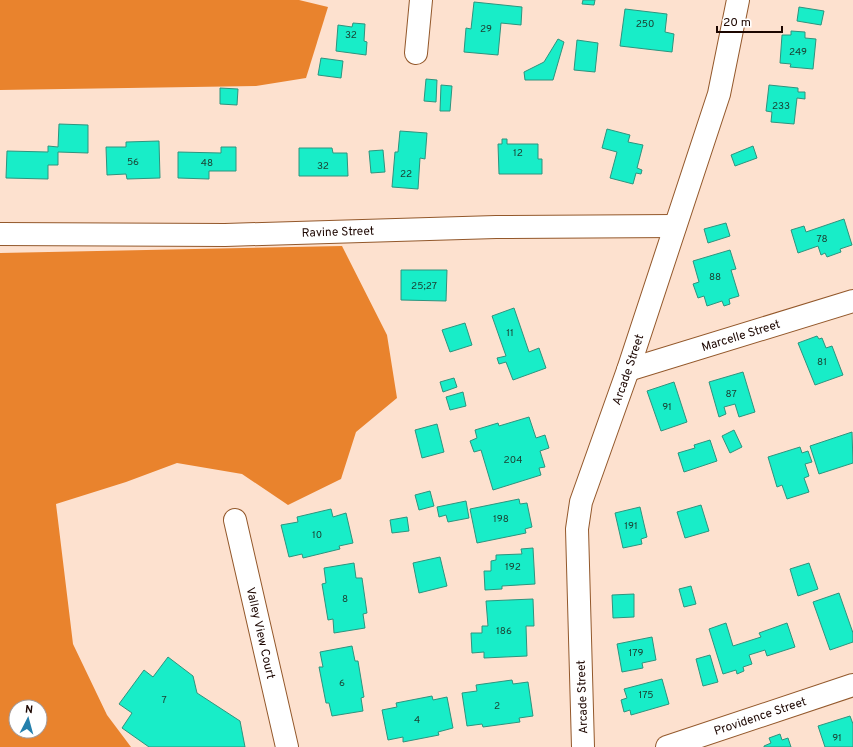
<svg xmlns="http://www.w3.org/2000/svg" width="853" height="747" font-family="Overpass,sans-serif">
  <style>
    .forest { fill: #e9832d; fill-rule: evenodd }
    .building { fill: #18edc8; stroke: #2e947e }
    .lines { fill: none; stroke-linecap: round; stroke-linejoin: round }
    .minor-casing { stroke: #93582b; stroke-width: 24 }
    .minor { stroke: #fff; stroke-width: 22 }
    .labels { text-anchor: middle; stroke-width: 3; stroke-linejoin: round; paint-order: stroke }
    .number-label { font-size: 10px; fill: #1b4032 }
    .street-label { font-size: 12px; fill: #1c0600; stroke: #fff }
  </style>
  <rect width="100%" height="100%" fill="#fde1cf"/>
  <g class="forest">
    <polygon points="0,0 299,0 328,7 306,78 256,86 0,90"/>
    <path d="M342,246L387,335L397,398L356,432L341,479L288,505L242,474L177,463L126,482L56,504L73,644L107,715L131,747H0V253ZM16,707H40V731H16Z"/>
  </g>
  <g class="building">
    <polygon points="583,0 595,0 594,5 582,4"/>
    <polygon points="474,2 522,7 521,25 501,23 498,55 464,52 466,28 471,29"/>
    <polygon points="799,7 824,11 821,25 797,21"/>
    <polygon points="625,9 667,14 665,32 674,34 672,52 620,46"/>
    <polygon points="353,23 365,24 364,41 367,42 366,55 336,51 338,25 352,27"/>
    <polygon points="791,31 805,32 805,38 816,39 813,69 790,67 791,64 780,63 782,35 791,35"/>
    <polygon points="558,39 564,42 553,80 525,80 524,72 544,62"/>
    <polygon points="577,40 598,43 595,72 574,70"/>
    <polygon points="321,58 343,61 341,78 318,75"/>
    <polygon points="426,79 437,80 436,102 424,101"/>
    <polygon points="441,85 452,86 450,111 440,111"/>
    <polygon points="769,85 798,88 798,92 805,92 805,99 797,98 794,124 771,122 772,112 766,111"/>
    <polygon points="220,88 238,89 237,105 220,104"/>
    <polygon points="59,124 88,125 88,153 58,152 58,165 48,165 48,179 6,178 7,151 48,152 48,146 58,147"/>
    <polygon points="607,129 630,135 628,142 643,145 637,168 642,170 641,174 636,173 633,184 610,178 617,152 602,148"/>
    <polygon points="400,131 427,133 425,159 420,158 418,189 392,187 395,152 398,152"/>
    <polygon points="502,139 507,139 507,144 538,144 538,159 542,159 542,174 499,174 498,144 502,144"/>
    <polygon points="159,141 160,178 127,179 126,174 107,175 106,147 126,147 126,142"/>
    <polygon points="753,146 757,158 735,166 731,155"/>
    <polygon points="221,147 236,147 236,171 209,171 209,179 178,178 178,152 221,153"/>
    <polygon points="299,148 332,148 333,153 347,153 348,176 299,176"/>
    <polygon points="383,150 385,172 371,173 369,151"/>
    <polygon points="844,219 852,245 840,249 841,252 827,257 825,253 821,255 818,246 798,253 791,230 804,226 806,232"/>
    <polygon points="726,223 730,236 708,243 704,229"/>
    <polygon points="730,250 736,269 731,270 739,296 729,299 730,304 724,306 722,301 707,306 704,296 698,298 693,284 699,282 693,261"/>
    <polygon points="401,270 447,270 446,301 401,300"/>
    <polygon points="514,308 529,352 539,348 546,368 513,380 506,362 499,364 497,358 506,356 492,316"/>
    <polygon points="465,323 472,345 450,352 442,330"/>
    <polygon points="817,336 819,339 822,338 826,348 832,346 843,375 815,385 798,343"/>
    <polygon points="743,372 755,412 739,417 735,404 724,407 726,414 719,417 709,382"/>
    <polygon points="454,378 457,387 443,392 440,382"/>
    <polygon points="674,382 687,422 661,431 647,391"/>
    <polygon points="463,392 466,406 450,410 446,397"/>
    <polygon points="529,417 536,438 545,435 549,448 540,451 545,467 539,468 541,475 493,490 481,450 474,452 470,441 477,438 475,430 498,423 499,426"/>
    <polygon points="437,424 444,452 422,458 415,430"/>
    <polygon points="734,430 742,447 730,453 722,436"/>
    <polygon points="852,432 853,463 819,474 810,446"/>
    <polygon points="710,440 717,461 684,472 678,453 695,448 694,445"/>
    <polygon points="800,447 802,453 808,451 812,462 805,464 809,476 804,478 809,492 787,499 782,485 777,487 768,457"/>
    <polygon points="430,491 434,506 419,510 415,495"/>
    <polygon points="519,499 520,504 527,503 532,527 525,529 526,533 477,543 470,509"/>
    <polygon points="466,501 469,518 448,522 446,515 439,517 437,507"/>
    <polygon points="701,505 709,531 685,538 677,512"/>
    <polygon points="640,507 647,537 641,539 642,544 623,548 615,513"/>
    <polygon points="331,509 333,517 346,513 353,543 339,546 340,549 303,558 302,554 289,557 281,525 298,522 297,517"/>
    <polygon points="407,517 409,531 392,533 390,520"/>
    <polygon points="533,548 535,584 502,586 502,589 485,590 484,571 491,571 491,561 496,560 496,555 522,554 521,549"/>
    <polygon points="440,557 447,586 419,593 413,563"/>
    <polygon points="354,563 356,578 362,578 367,613 363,614 365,628 334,633 333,619 328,620 322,584 326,583 324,568"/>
    <polygon points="809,563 818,589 798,596 790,569"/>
    <polygon points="691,586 696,604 684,607 679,589"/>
    <polygon points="839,593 853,633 853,642 830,650 813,602"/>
    <polygon points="634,594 634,617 613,618 612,595"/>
    <polygon points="533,599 534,626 526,626 527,656 484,658 484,652 472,653 471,633 482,633 482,626 488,626 486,601"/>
    <polygon points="726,623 733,646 761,637 759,633 787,623 795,647 767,656 765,650 749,655 752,664 743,667 744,671 737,674 736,670 723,674 709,629"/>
    <polygon points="652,637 656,660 642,663 643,668 622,672 617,644"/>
    <polygon points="352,646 355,661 358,661 364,697 361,698 363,711 332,716 329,703 326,703 319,667 323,667 320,652"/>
    <polygon points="710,655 718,682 703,686 696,659"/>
    <polygon points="168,657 193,676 197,693 240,721 245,747 149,747 122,728 132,713 119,704 144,670 153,677"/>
    <polygon points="662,679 669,704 631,715 630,710 624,712 621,700 627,698 624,689"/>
    <polygon points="512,680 513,684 528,682 533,716 519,718 520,722 483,727 482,724 467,726 462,693 477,691 476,685"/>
    <polygon points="432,696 433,700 447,697 453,728 438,732 439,735 403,742 403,737 388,740 382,710 397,707 396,703"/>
    <polygon points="850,716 853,724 853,747 825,747 818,726"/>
    <polygon points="780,734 782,740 788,738 791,747 764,747 764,746 771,743 769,738"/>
  </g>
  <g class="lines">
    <g class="minor-casing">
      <g id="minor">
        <polyline points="416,53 421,0"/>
        <path id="s1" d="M0,234L225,235L496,227L675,226"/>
        <path id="s2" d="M628,370L853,301"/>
        <path id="s3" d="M235,520L287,747"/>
        <path id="s4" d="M583,747L577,529L581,502L628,370L719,94L738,0"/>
        <path id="s5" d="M667,747L853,685"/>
      </g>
    </g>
    <use href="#minor" class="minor"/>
  </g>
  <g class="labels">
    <g class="number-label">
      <text x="645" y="27">250</text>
      <text x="486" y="32">29</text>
      <text x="351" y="38">32</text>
      <text x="798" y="55">249</text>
      <text x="781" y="109">233</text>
      <text x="518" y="156">12</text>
      <text x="133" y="165">56</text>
      <text x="207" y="166">48</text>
      <text x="323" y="169">32</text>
      <text x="406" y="177">22</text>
      <text x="822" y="242">78</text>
      <text x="715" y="280">88</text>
      <text x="424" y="289">25;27</text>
      <text x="510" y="336">11</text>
      <text x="822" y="365">81</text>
      <text x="731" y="397">87</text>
      <text x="667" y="410">91</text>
      <text x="513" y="463">204</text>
      <text x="501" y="522">198</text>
      <text x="631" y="529">191</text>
      <text x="317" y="538">10</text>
      <text x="513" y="570">192</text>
      <text x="345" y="602">8</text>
      <text x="504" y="634">186</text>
      <text x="636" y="656">179</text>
      <text x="342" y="686">6</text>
      <text x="646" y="698">175</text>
      <text x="164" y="703">7</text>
      <text x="497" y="709">2</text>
      <text x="417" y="723">4</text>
      <text x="837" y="741">91</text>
    </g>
    <g class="street-label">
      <text dy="4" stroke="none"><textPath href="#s1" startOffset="338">Ravine Street</textPath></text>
      <text dy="4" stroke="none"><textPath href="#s2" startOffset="118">Marcelle Street</textPath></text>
      <text dy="4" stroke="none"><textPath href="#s4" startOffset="386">Arcade Street</textPath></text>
      <text dy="4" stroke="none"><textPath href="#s3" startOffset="116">Valley View Court</textPath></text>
      <text transform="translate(582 697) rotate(-92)" y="4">Arcade Street</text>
      <text dy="4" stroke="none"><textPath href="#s5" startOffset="98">Providence Street</textPath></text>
    </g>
  </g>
  <g transform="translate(28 719) rotate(6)"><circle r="19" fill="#ffffff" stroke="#a49b99"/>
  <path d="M0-3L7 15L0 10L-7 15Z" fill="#237fac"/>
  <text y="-6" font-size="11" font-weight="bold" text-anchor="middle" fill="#1c0600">N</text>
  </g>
  <path d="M717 26v6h65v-6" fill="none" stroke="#1c0600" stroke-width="2"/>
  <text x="723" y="26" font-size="12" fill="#1c0600" stroke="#ffffff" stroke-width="3" paint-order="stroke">20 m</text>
</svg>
